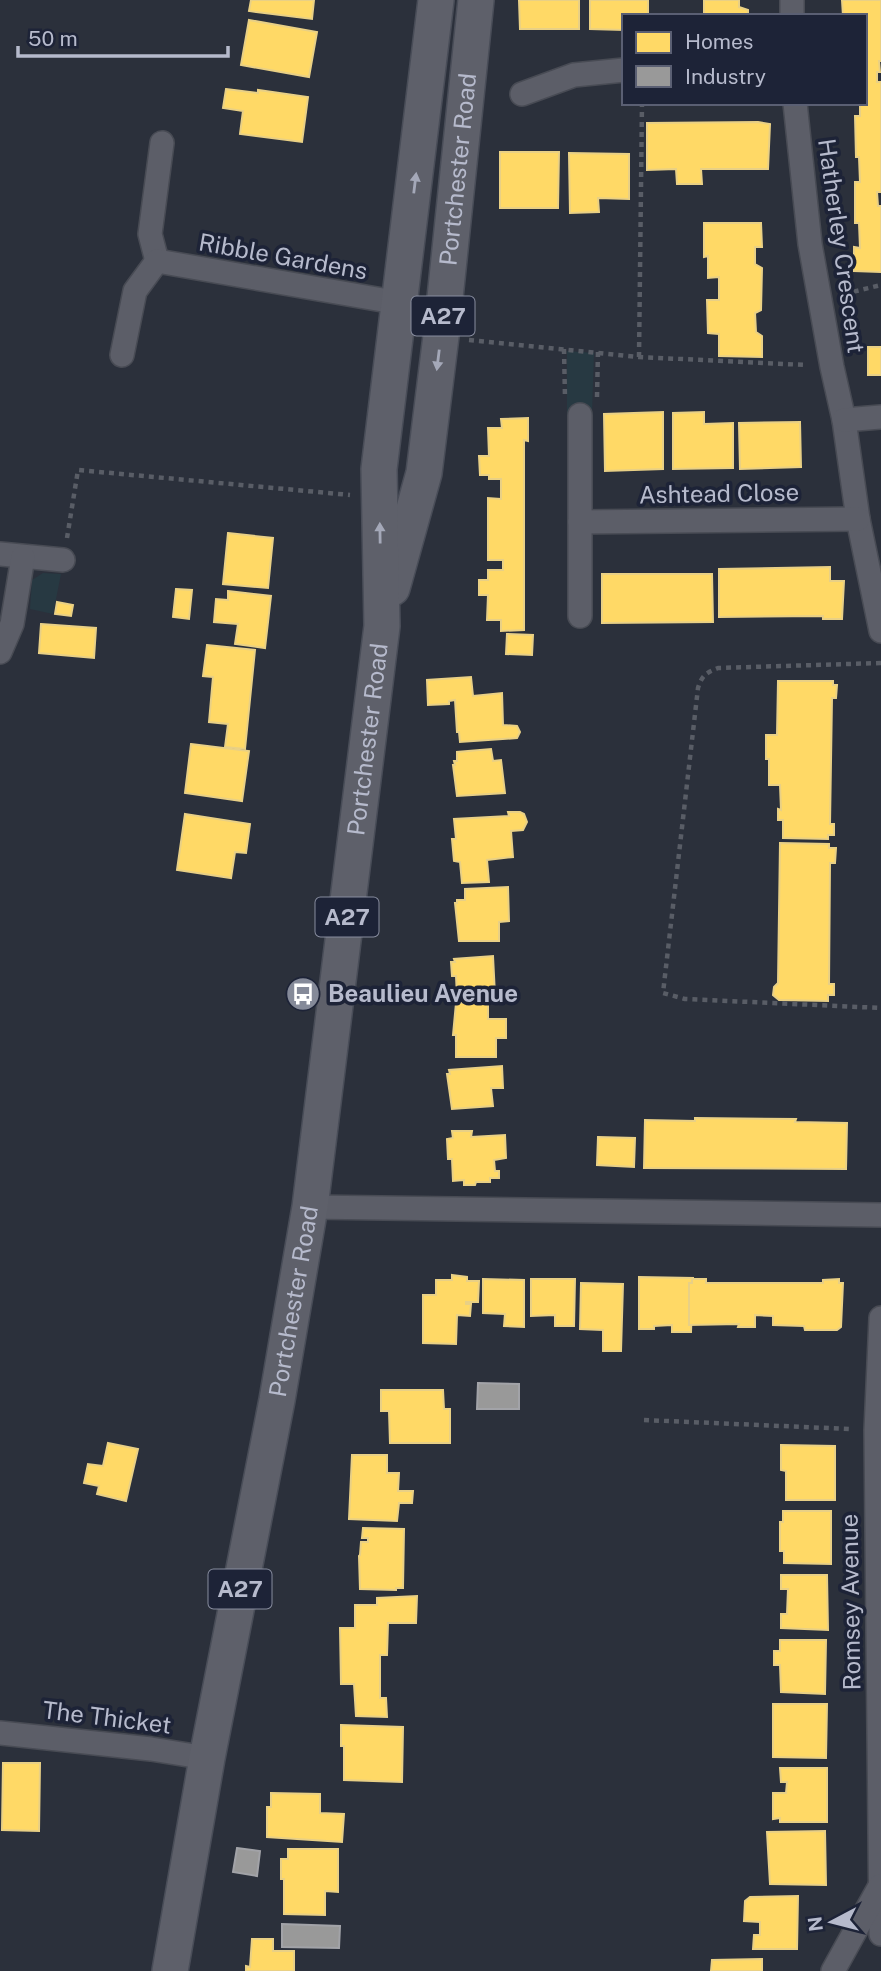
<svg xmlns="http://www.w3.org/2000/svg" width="881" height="1971" font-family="'Public Sans',sans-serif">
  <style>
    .green { fill: #273942 }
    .homes { fill: #ffd966; stroke: #e9d085; stroke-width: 2 }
    .industry { fill: #999; stroke: #a2a3a8; stroke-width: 2 }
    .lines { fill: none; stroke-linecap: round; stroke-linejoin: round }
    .street-casing { stroke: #484b54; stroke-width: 26 }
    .primary-casing { stroke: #494d58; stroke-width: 38 }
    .path { stroke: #595d66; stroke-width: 4.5; stroke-dasharray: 5 5; stroke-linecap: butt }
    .street { stroke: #5c5e68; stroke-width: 23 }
    .primary { stroke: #5e606a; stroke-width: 35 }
    .oneway { fill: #a4a8b8 }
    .labels { text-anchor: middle; stroke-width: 7; stroke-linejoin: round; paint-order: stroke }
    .shield { fill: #1d2337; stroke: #888d9f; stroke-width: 2 }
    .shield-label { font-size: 23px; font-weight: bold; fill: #b6bacc }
    .street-label { font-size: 24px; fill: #b6bacc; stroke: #1d2337 }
    .poi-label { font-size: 24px; font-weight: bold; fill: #b6bacc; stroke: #1d2337; text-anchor: start }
  </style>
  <rect width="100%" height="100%" fill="#2b303b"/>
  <g class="green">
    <polygon points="567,351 594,353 592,414 567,413"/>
    <polygon points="43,573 61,574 53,614 30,609 32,580"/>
  </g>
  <g class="homes">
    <polygon points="251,0 314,0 312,19 249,11"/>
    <polygon points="519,0 579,0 579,29 520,29"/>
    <polygon points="590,0 648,0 648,16 624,16 624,30 590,29"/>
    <polygon points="704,0 739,0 739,7 748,10 748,16 704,16"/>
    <polygon points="842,0 881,0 881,61 879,61 880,72 877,72 877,82 881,82 881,192 877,192 878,206 881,206 881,272 854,271 854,247 860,248 859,223 855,223 855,182 860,182 859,157 856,157 855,116 860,116 860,103 865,103 865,16 843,16"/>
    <polygon points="249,20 317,32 309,77 241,65"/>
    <polygon points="226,89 258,93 258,90 308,97 302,142 240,134 243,111 223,108"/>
    <polygon points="758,122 770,124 768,169 701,169 702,184 677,184 676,169 647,170 647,123"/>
    <polygon points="500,152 559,152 558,208 500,208"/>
    <polygon points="569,153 629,154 629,199 598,198 599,212 570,213"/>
    <polygon points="704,223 761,223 762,247 755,247 755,264 762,268 761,310 755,313 756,332 762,336 762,357 719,356 719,334 708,333 707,300 719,300 719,277 708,278 708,256 704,257"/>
    <rect x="868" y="347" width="13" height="28"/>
    <polygon points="663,412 663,469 605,471 604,414"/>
    <polygon points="704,412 704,424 733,423 733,468 673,469 673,413"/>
    <polygon points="528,418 528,441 524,440 524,630 501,631 501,620 487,620 488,595 479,595 479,580 488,580 488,570 503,570 503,560 488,560 488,498 501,499 501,479 489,479 489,475 480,475 479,456 489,456 488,428 502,428 501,419"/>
    <polygon points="800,422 801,467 740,469 739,423"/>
    <polygon points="228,533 273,538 268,588 223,584"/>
    <polygon points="830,567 830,581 844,581 842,619 823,619 823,616 719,617 719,569"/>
    <polygon points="602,574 712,574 713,622 602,623"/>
    <polygon points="176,589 192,590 189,619 173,617"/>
    <polygon points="228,591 271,596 265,648 235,644 238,624 214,622 216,599 228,600"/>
    <polygon points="57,602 73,605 71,616 55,614"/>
    <polygon points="41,624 96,628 94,658 39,653"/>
    <polygon points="507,634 533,635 532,655 506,654"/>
    <polygon points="207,645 255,650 245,749 225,747 228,724 209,722 213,677 203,676"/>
    <polygon points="471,677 473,696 502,693 503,725 517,726 520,732 517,738 460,742 459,732 457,732 455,700 449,701 449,704 428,705 427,680"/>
    <polygon points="778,681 833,681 833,685 837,685 836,698 832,698 830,824 834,824 834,835 828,835 828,839 783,838 783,820 778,820 778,809 781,810 780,785 769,785 769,759 766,759 766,735 777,735"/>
    <polygon points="191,744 249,751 242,801 185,793"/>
    <polygon points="491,749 493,761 501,760 505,793 457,796 453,765 455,765 454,761 457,761 457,752"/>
    <polygon points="508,812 520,812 524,814 527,822 523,830 511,831 513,857 487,860 489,882 462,883 460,862 454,861 452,839 456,839 454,819 509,816"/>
    <polygon points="185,814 250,824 246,853 235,852 231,878 177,870"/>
    <polygon points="780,843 829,844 829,848 836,848 835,863 830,863 829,984 834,984 834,995 828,995 828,1001 779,1000 773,995 774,987 778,983"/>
    <polygon points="508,887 509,921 499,922 499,941 459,941 455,903 457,903 457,900 465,900 465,889"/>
    <polygon points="493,956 495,995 457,997 456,976 452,976 451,962 455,962 454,959"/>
    <polygon points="456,1003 488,1003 488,1019 506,1019 506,1038 496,1038 496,1057 456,1057 456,1035 453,1035"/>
    <polygon points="502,1066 503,1088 491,1088 493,1106 452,1109 447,1074 450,1074 449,1070"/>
    <polygon points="695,1118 796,1119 795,1122 847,1123 846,1169 644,1168 645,1120 695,1121"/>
    <polygon points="452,1131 472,1131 471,1137 505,1135 506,1158 494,1160 495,1171 499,1171 499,1178 490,1178 490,1182 476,1182 475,1185 464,1185 464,1180 453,1181 452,1159 448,1159 447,1139 453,1138"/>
    <polygon points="598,1137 635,1138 634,1167 597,1165"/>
    <polygon points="452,1275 467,1277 467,1281 479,1281 478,1302 466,1302 466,1304 471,1304 470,1316 457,1315 456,1344 423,1343 423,1295 436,1295 436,1280 452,1280"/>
    <polygon points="639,1277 693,1278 691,1332 672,1332 672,1325 654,1326 654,1329 639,1329"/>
    <polygon points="483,1279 524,1280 524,1327 504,1326 505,1314 483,1313"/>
    <polygon points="531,1279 575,1279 574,1326 555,1326 555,1315 531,1316"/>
    <polygon points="692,1279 706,1279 706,1283 823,1283 823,1280 839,1279 839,1283 843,1283 841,1327 837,1330 805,1330 804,1326 773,1325 773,1316 755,1315 755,1327 738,1327 739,1324 689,1325 689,1283 692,1283"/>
    <polygon points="581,1283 623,1284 621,1351 603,1351 603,1330 580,1329"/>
    <polygon points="381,1390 443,1390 444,1409 450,1409 450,1443 390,1443 389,1411 381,1411"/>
    <polygon points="108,1443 138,1449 126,1501 97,1494 99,1486 84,1483 88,1464 103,1466"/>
    <polygon points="781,1445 835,1446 835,1500 786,1500 786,1471 781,1470"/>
    <polygon points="352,1455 387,1455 387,1473 399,1473 398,1491 413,1491 412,1503 399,1503 397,1521 349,1519"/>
    <polygon points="783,1511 831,1511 831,1564 784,1563 784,1551 780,1551 780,1522 783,1522"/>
    <polygon points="363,1528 404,1529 403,1588 396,1588 396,1590 360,1589 359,1556 360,1555 361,1542 368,1542 368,1538 362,1538"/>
    <polygon points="781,1575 827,1575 828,1630 781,1628 781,1614 787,1614 788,1589 781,1589"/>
    <polygon points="417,1596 416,1623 388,1623 387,1655 380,1655 380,1698 386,1698 387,1717 356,1716 354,1684 341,1684 340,1628 355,1628 355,1605 377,1605 377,1598"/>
    <polygon points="780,1640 826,1640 825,1694 781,1692 780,1665 774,1665 774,1651 780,1651"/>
    <polygon points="773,1704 827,1704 826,1758 773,1757"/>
    <polygon points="341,1725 403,1727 402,1782 344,1780 344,1746 341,1746"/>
    <polygon points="3,1763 40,1763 39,1831 2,1830"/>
    <polygon points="780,1768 827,1768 827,1822 780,1822 780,1818 773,1819 773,1793 786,1793 787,1782 781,1782"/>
    <polygon points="271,1793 320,1794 320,1813 344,1814 342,1842 267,1837 267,1807 271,1807"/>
    <polygon points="825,1831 826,1885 770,1884 767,1832"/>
    <polygon points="288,1849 338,1849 338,1892 325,1891 325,1915 284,1914 284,1879 281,1879 281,1859 288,1859"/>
    <polygon points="798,1896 797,1949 753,1949 754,1935 760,1935 760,1922 744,1921 745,1901 750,1897"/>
    <polygon points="252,1939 273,1939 273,1951 294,1951 294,1971 246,1971 246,1966 250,1967"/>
    <polygon points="762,1959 762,1971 711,1971 712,1960"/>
  </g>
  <g class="industry">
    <polygon points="478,1383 519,1384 519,1409 477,1409"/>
    <polygon points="237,1848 260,1851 257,1876 233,1872"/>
    <polygon points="282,1924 340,1926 339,1948 282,1947"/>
  </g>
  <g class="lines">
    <g class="street-casing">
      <g id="street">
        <polyline points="792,0 792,16"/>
        <polyline points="522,94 574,75 624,70"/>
        <polyline points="795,103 810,244 832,367 844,420 858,519 881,631"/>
        <polyline points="157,261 150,234 162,143"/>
        <polyline points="122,355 135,291 157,261 400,303"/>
        <polyline points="844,420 881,417"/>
        <polyline points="580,522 858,519"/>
        <polyline points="0,554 63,560"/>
        <polyline points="580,616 580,415"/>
        <polyline points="0,652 12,624 23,557"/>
        <polyline points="310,1207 881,1215"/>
        <polyline points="881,1318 876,1430 881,1934"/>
        <polyline points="0,1733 151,1749 207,1758"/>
        <polyline points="833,1971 880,1886"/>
      </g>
    </g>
    <g class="primary-casing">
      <g id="primary">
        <path id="s1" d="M392,588L424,473L441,336L476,0"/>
        <path id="s2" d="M170,1971L207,1758L277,1400L310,1207L382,626L379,469L436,0"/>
      </g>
    </g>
    <g class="path">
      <polyline points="844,294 881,285"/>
      <polyline points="469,340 639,357 806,365"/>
      <polyline points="564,349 565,398"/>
      <polyline points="639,357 642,103"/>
      <polyline points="597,397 598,351"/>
      <polyline points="67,538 78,470 350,495"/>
      <path d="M881,663L718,668C706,673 702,675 698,688L663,993L685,999L881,1008"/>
      <polyline points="644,1420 850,1429"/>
    </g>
    <use href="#street" class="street"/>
    <use href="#primary" class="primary"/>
  </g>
  <defs><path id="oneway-solid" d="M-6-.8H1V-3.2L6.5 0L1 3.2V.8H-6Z" transform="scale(1.75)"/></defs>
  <g class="oneway">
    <use href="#oneway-solid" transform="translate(415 183) rotate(-83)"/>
    <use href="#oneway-solid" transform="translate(438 360) rotate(97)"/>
    <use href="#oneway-solid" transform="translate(380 533) rotate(-91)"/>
  </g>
  <defs>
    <g id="bus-disc" transform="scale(1.75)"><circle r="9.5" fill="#858a99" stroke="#1d2337"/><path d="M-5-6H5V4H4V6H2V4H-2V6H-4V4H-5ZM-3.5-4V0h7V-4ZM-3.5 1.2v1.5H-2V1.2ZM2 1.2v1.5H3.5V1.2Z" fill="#fff"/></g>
  </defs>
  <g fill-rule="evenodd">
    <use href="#bus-disc" x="303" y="994"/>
  </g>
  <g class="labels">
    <g class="shield">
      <rect x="411.5" y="296.5" width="63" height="39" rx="5"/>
      <rect x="315.5" y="897.5" width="63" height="39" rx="5"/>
      <rect x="208.5" y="1569.5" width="63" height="39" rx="5"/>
    </g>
    <g class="shield-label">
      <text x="443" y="324">A27</text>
      <text x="347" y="925">A27</text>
      <text x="240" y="1597">A27</text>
    </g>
    <g class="street-label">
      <text dy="8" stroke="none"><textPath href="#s1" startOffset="425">Portchester Road</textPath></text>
      <text transform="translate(841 246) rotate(82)" y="8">Hatherley Crescent</text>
      <text transform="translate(283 257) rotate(10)" y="8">Ribble Gardens</text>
      <text transform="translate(719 494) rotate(-1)" y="8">Ashtead Close</text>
      <text dy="8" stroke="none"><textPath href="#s2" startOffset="1248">Portchester Road</textPath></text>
      <text dy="8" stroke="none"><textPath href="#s2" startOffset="681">Portchester Road</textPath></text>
      <text transform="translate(851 1602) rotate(-91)" y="8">Romsey Avenue</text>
      <text transform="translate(107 1718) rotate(7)" y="8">The Thicket</text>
    </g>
    <g class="poi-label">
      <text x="328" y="1002">Beaulieu Avenue</text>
    </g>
  </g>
  <rect x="622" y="14" width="245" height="91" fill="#1d2337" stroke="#5a5f73" stroke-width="2"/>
  <rect x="636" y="32" width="35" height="21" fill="#ffd966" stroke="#5a5f73" stroke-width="2"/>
  <text x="685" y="49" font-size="21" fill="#b6bacc">Homes</text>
  <rect x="636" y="66" width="35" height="21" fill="#999999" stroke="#5a5f73" stroke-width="2"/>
  <text x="685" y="84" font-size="21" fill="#b6bacc">Industry</text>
  <g transform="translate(832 1922) rotate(263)" stroke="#1d2337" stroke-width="5" paint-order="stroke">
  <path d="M0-5L12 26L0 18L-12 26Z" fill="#b6bacc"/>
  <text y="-10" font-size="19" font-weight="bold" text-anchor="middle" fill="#b6bacc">N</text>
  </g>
  <path d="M18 46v10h210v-10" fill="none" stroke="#b6bacc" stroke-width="3.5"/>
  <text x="28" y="46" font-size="21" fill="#b6bacc" stroke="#1d2337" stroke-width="5" paint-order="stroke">50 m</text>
</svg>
